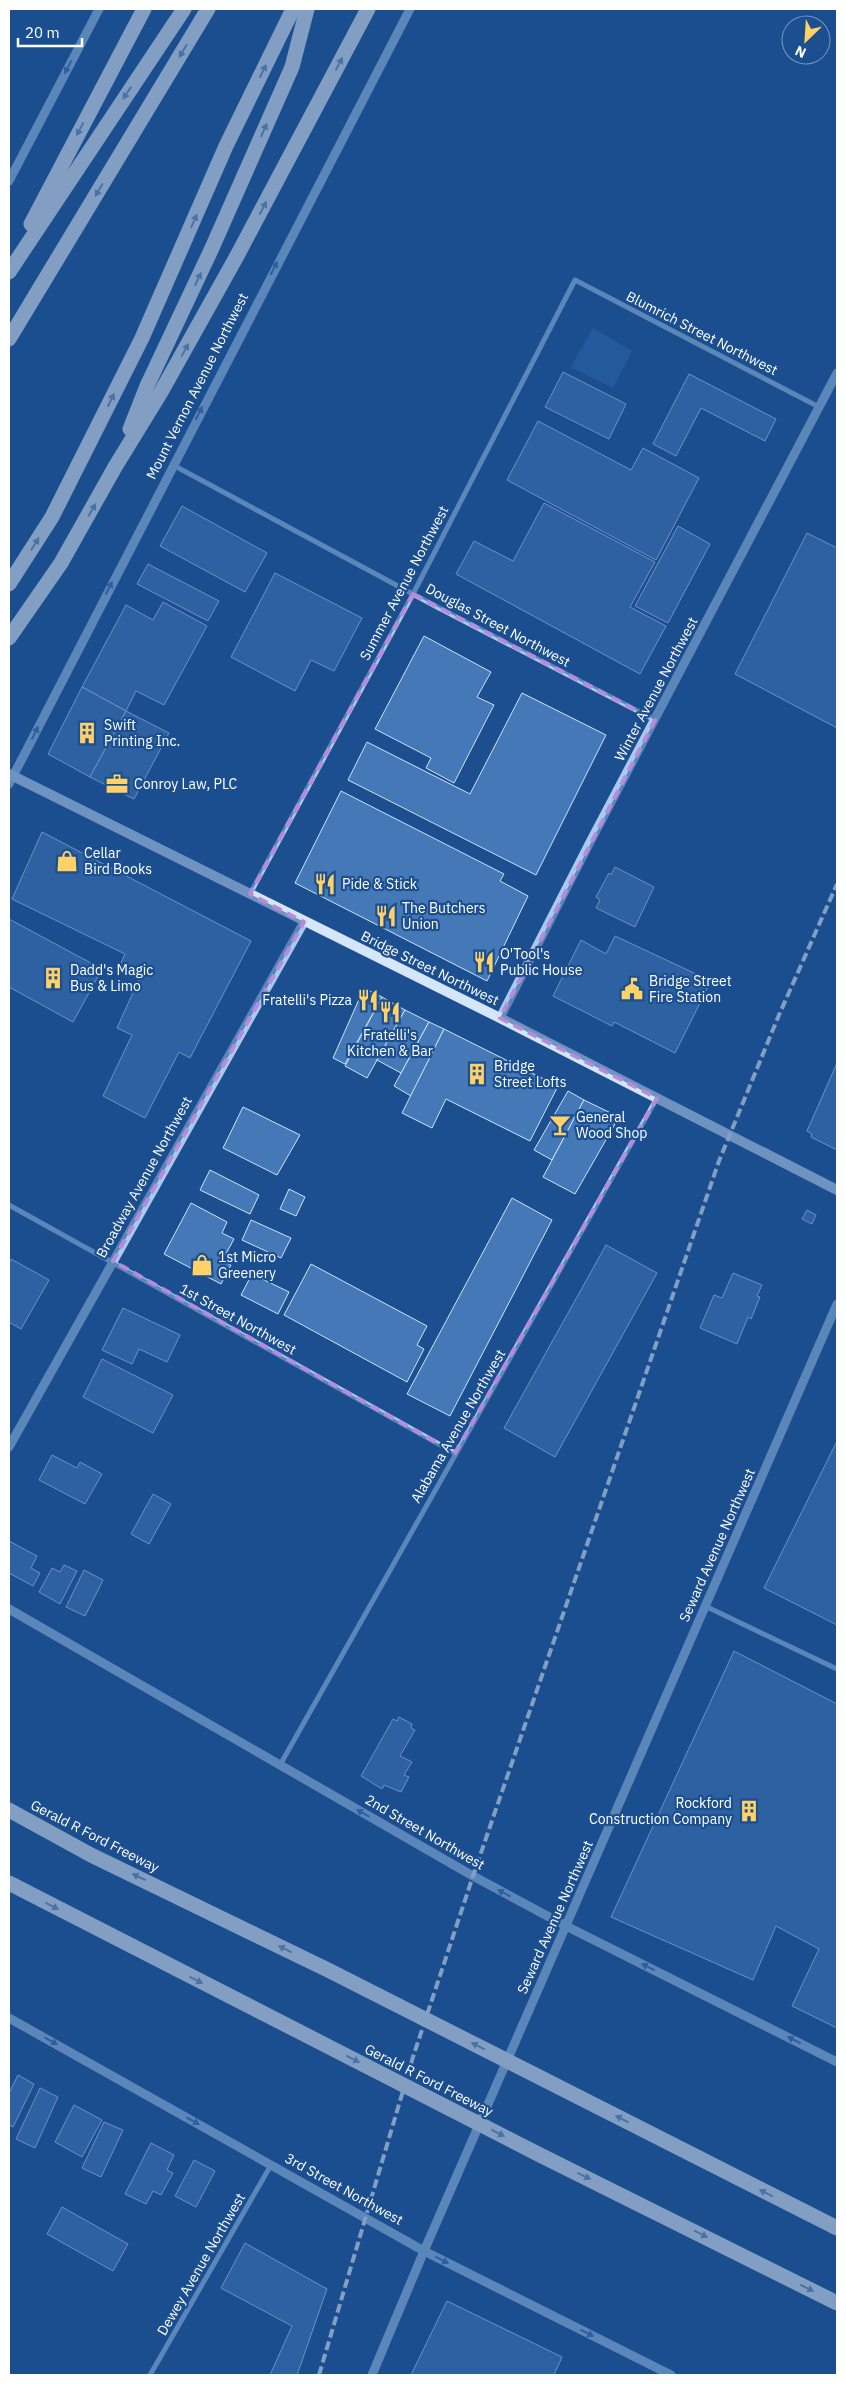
<svg xmlns="http://www.w3.org/2000/svg" width="846" height="2384" font-family="'IBM Plex Sans',sans-serif">
  <style>
    .green { fill: #2e69ad }
    .building { fill: #4478b7; stroke: #cfe3fa }
    .lines { fill: none; stroke-linecap: round; stroke-linejoin: round }
    .minor { stroke: #a9c9ee; stroke-width: 5 }
    .tertiary { stroke: #a9c9ee; stroke-width: 9 }
    .secondary { stroke: #d6e6fa; stroke-width: 10 }
    .motorway { stroke: #fff; stroke-width: 15 }
    .rail { stroke: #fff; stroke-width: 4; stroke-dasharray: 9 4; stroke-linecap: butt }
    .oneway { fill: #829ec1 }
    .oneway2 { fill: #4674ac }
    .marked { fill: none; stroke: #b68bdc; stroke-width: 4; stroke-dasharray: 10 6; stroke-linejoin: round }
    .labels { text-anchor: middle; stroke-width: 4.5; stroke-linejoin: round; paint-order: stroke }
    .street-label { font-size: 14px; fill: #fff; stroke: #1b4f8f }
    .poi-label { font-size: 14px; fill: #fff; stroke: #1b4f8f; text-anchor: start }
  </style>
  <rect width="100%" height="100%" fill="#1b4f8f"/>
  <polygon class="green" points="593,328 632,351 613,388 571,367"/>
  <g class="building">
    <polygon points="563,372 626,404 609,439 545,407"/>
    <polygon points="689,374 776,419 765,441 701,408 676,456 653,444"/>
    <polygon points="538,421 631,470 643,448 699,478 656,560 507,480"/>
    <polygon points="544,503 655,562 630,607 666,626 640,674 456,574 474,541 513,561"/>
    <polygon points="182,506 267,553 245,592 160,546"/>
    <polygon points="678,526 710,544 668,623 635,606"/>
    <polygon points="807,533 837,548 837,728 735,674"/>
    <polygon points="148,564 219,601 208,621 137,584"/>
    <polygon points="275,573 362,618 334,671 311,660 295,691 231,657"/>
    <polygon points="163,602 207,626 164,705 136,691 126,711 82,687 126,605 153,620"/>
    <polygon points="424,636 491,672 477,697 494,705 454,783 426,768 431,758 375,729"/>
    <polygon points="82,687 126,711 90,777 48,754"/>
    <polygon points="522,693 606,735 536,875 348,780 367,742 470,794"/>
    <polygon points="126,711 169,733 134,799 90,777"/>
    <polygon points="341,791 504,874 500,881 528,896 487,981 295,883"/>
    <polygon points="42,832 251,941 190,1058 179,1052 145,1118 103,1096 132,1035 117,1028 140,977 119,967 125,954 12,899"/>
    <polygon points="615,867 654,887 635,927 596,908 600,900 596,897 609,873 611,875"/>
    <polygon points="9,919 102,969 73,1022 9,987"/>
    <polygon points="615,936 711,981 675,1053 614,1022 612,1026 553,996 581,940 606,954"/>
    <polygon points="364,988 382,997 345,1064 333,1058"/>
    <polygon points="382,997 405,1010 367,1078 345,1066"/>
    <polygon points="405,1010 429,1022 401,1073 377,1060"/>
    <polygon points="429,1022 444,1029 411,1096 394,1086"/>
    <polygon points="444,1029 558,1086 530,1141 446,1099 432,1128 402,1113"/>
    <polygon points="837,1063 837,1150 811,1137 812,1134 807,1131"/>
    <polygon points="568,1091 584,1100 552,1160 534,1150"/>
    <polygon points="584,1100 619,1117 575,1194 543,1177"/>
    <polygon points="243,1107 300,1135 277,1175 223,1148"/>
    <polygon points="210,1170 259,1195 250,1214 200,1190"/>
    <polygon points="289,1189 305,1197 296,1216 280,1209"/>
    <polygon points="512,1198 552,1220 450,1416 407,1394"/>
    <polygon points="191,1203 227,1222 222,1233 234,1239 222,1261 231,1265 221,1284 164,1254"/>
    <polygon points="807,1210 816,1215 812,1224 802,1219"/>
    <polygon points="251,1220 291,1238 281,1258 242,1240"/>
    <polygon points="606,1245 657,1273 555,1457 504,1428"/>
    <polygon points="11,1259 49,1280 21,1329 9,1322 9,1264"/>
    <polygon points="311,1264 427,1326 417,1345 424,1349 407,1382 284,1315"/>
    <polygon points="733,1273 762,1285 757,1296 760,1297 751,1319 748,1317 737,1344 700,1328 714,1295 722,1298"/>
    <polygon points="252,1274 289,1292 278,1314 241,1295"/>
    <polygon points="123,1308 180,1335 167,1362 139,1349 132,1364 102,1350"/>
    <polygon points="102,1359 173,1395 153,1433 83,1397"/>
    <polygon points="837,1441 837,1625 764,1588"/>
    <polygon points="52,1455 77,1468 80,1462 102,1474 85,1504 39,1480"/>
    <polygon points="153,1494 171,1504 149,1544 131,1534"/>
    <polygon points="9,1541 37,1556 31,1568 40,1573 33,1586 9,1573"/>
    <polygon points="64,1565 77,1571 60,1604 39,1592 52,1568 60,1572"/>
    <polygon points="84,1570 103,1580 85,1616 66,1607"/>
    <polygon points="734,1651 837,1704 837,2028 792,2006 819,1949 776,1926 753,1980 611,1917"/>
    <polygon points="399,1717 412,1724 411,1728 415,1730 400,1756 412,1762 404,1775 409,1777 401,1792 384,1785 382,1789 361,1776 393,1719 397,1721"/>
    <polygon points="18,2075 34,2084 13,2127 9,2125 9,2093"/>
    <polygon points="40,2088 58,2097 35,2148 16,2139"/>
    <polygon points="74,2105 102,2120 82,2157 55,2142"/>
    <polygon points="104,2122 123,2130 101,2177 82,2168"/>
    <polygon points="151,2143 174,2155 167,2170 173,2173 161,2195 153,2191 146,2204 125,2194"/>
    <polygon points="194,2160 215,2171 196,2207 175,2196"/>
    <polygon points="62,2207 128,2244 113,2271 47,2234"/>
    <polygon points="245,2243 327,2289 297,2375 270,2375 292,2326 221,2288"/>
    <polygon points="447,2301 562,2357 554,2375 411,2375"/>
  </g>
  <g class="lines">
    <g class="minor">
      <polyline points="173,465 437,607 655,720"/>
      <polyline points="250,894 413,594 575,280 819,407"/>
      <polyline points="9,1205 455,1453"/>
      <polyline points="705,1606 837,1669"/>
      <polyline points="280,1765 657,1098"/>
      <polyline points="150,2375 271,2165"/>
    </g>
    <g class="tertiary">
      <polyline points="9,181 99,9"/>
      <polyline points="9,784 410,9"/>
      <polyline points="500,1018 589,844 837,373"/>
      <polyline points="9,1447 304,922"/>
      <polyline points="9,1609 473,1876 566,1926 837,2062"/>
      <polyline points="9,2018 424,2251 671,2375"/>
      <polyline points="372,2375 424,2251 837,1304"/>
    </g>
    <polyline class="secondary" points="9,774 500,1018 837,1190"/>
    <g class="motorway">
      <polyline points="31,224 144,9"/>
      <polyline points="9,272 184,9"/>
      <polyline points="9,339 208,9"/>
      <polyline points="130,429 147,386 212,248 292,67 307,9"/>
      <polyline points="9,584 52,517 142,338 226,146 293,9"/>
      <polyline points="9,638 61,563 115,467 161,392 238,254 368,9"/>
      <polyline points="9,1810 91,1855 328,1970 837,2228"/>
      <polyline points="9,1883 540,2155 837,2303"/>
    </g>
    <polyline class="rail" points="319,2375 413,2057 473,1876 719,1161 779,1015 837,884"/>
  </g>
  <defs><path id="oneway-solid" d="M-6-.8H1V-3.2L6.5 0L1 3.2V.8H-6Z" transform="scale(1.25)"/></defs>
  <g class="oneway">
    <use href="#oneway-solid" transform="translate(183 51) rotate(121)"/>
    <use href="#oneway-solid" transform="translate(339 64) rotate(-62)"/>
    <use href="#oneway-solid" transform="translate(263 71) rotate(-64)"/>
    <use href="#oneway-solid" transform="translate(127 93) rotate(124)"/>
    <use href="#oneway-solid" transform="translate(80 129) rotate(118)"/>
    <use href="#oneway-solid" transform="translate(264 130) rotate(-66)"/>
    <use href="#oneway-solid" transform="translate(99 190) rotate(121)"/>
    <use href="#oneway-solid" transform="translate(263 208) rotate(-62)"/>
    <use href="#oneway-solid" transform="translate(194 221) rotate(-66)"/>
    <use href="#oneway-solid" transform="translate(198 279) rotate(-65)"/>
    <use href="#oneway-solid" transform="translate(185 350) rotate(-61)"/>
    <use href="#oneway-solid" transform="translate(111 400) rotate(-64)"/>
    <use href="#oneway-solid" transform="translate(92 510) rotate(-60)"/>
    <use href="#oneway-solid" transform="translate(35 544) rotate(-58)"/>
    <use href="#oneway-solid" transform="translate(139 1877) rotate(-155)"/>
    <use href="#oneway-solid" transform="translate(52 1906) rotate(27)"/>
    <use href="#oneway-solid" transform="translate(285 1949) rotate(-154)"/>
    <use href="#oneway-solid" transform="translate(196 1980) rotate(27)"/>
    <use href="#oneway-solid" transform="translate(478 2046) rotate(-153)"/>
    <use href="#oneway-solid" transform="translate(353 2059) rotate(27)"/>
    <use href="#oneway-solid" transform="translate(622 2119) rotate(-153)"/>
    <use href="#oneway-solid" transform="translate(498 2133) rotate(27)"/>
    <use href="#oneway-solid" transform="translate(584 2176) rotate(26)"/>
    <use href="#oneway-solid" transform="translate(766 2193) rotate(-153)"/>
    <use href="#oneway-solid" transform="translate(701 2234) rotate(27)"/>
    <use href="#oneway-solid" transform="translate(807 2288) rotate(26)"/>
  </g>
  <g class="oneway2">
    <use href="#oneway-solid" transform="translate(68 67) rotate(118)"/>
    <use href="#oneway-solid" transform="translate(274 268) rotate(-63)"/>
    <use href="#oneway-solid" transform="translate(199 413) rotate(-63)"/>
    <use href="#oneway-solid" transform="translate(109 588) rotate(-63)"/>
    <use href="#oneway-solid" transform="translate(35 733) rotate(-63)"/>
    <use href="#oneway-solid" transform="translate(363 1813) rotate(-150)"/>
    <use href="#oneway-solid" transform="translate(504 1893) rotate(-152)"/>
    <use href="#oneway-solid" transform="translate(648 1967) rotate(-153)"/>
    <use href="#oneway-solid" transform="translate(794 2040) rotate(-153)"/>
    <use href="#oneway-solid" transform="translate(51 2041) rotate(29)"/>
    <use href="#oneway-solid" transform="translate(193 2121) rotate(29)"/>
    <use href="#oneway-solid" transform="translate(442 2260) rotate(27)"/>
    <use href="#oneway-solid" transform="translate(587 2333) rotate(27)"/>
  </g>
  <path d="M0 0H846V2384H0ZM413,594L655,720L500,1018L657,1098L455,1453L113,1261L304,922L250,894Z" fill="#1b4f8f" fill-opacity=".55" fill-rule="evenodd"/>
  <path class="marked" d="M413,594L655,720L500,1018L657,1098L455,1453L113,1261L304,922L250,894Z"/>
  <defs>
    <g id="building-bare" transform="scale(1.725)"><path d="M-4-6H4V6H1V3H-1V6H-4ZM-2.5-4.3h1.7v1.8h-1.7ZM.8-4.3h1.7v1.8H.8ZM-2.5-1h1.7V.8h-1.7ZM.8-1h1.7V.8H.8Z" fill="#ffd166" stroke="#1b4f8f" stroke-width="2.5" paint-order="stroke"/></g>
    <g id="office-bare" transform="scale(1.725)"><path d="M-6-3h4V-5.5h4V-3h4V5H-6ZM-1-4.5V-3h2v-1.5ZM-6 0V1H6V0Z" fill="#ffd166" stroke="#1b4f8f" stroke-width="2.5" paint-order="stroke"/></g>
    <g id="shop-bare" transform="scale(1.725)"><path d="M-5-2.5h2.3a2.7 3.5 0 0 1 5.4 0H5L5.5 6h-11ZM-1.5-2.5h3a1.5 2.3 0 0 0-3 0Z" fill="#ffd166" stroke="#1b4f8f" stroke-width="2.5" paint-order="stroke"/></g>
    <g id="restaurant-bare" transform="scale(1.725)"><path d="M-5-6h1v4h1v-4h1v4h1v-4h1v5L-1.5 .5V6h-2V.5L-5-1ZM5-6V6H3V1.5H1.5Q1.5-4 5-6Z" fill="#ffd166" stroke="#1b4f8f" stroke-width="2.5" paint-order="stroke"/></g>
    <g id="civic-bare" transform="scale(1.725)"><path d="M-.6-6.5H3V-4.5H.6V-3L4-1V1h2V6H-6V1h2V-1L-.6-3ZM-1.2 2.5V6h2.4V2.5Z" fill="#ffd166" stroke="#1b4f8f" stroke-width="2.5" paint-order="stroke"/></g>
    <g id="bar-bare" transform="scale(1.725)"><path d="M-6-5H6L.8 .8V4.5H3.5V6h-7V4.5H-.8V.8Z" fill="#ffd166" stroke="#1b4f8f" stroke-width="2.5" paint-order="stroke"/></g>
  </defs>
  <g fill-rule="evenodd">
    <use href="#building-bare" x="87" y="733"/>
    <use href="#office-bare" x="117" y="784"/>
    <use href="#shop-bare" x="67" y="861"/>
    <use href="#restaurant-bare" x="325" y="884"/>
    <use href="#restaurant-bare" x="386" y="916"/>
    <use href="#restaurant-bare" x="484" y="962"/>
    <use href="#building-bare" x="53" y="978"/>
    <use href="#civic-bare" x="632" y="989"/>
    <use href="#restaurant-bare" x="368" y="1000"/>
    <use href="#restaurant-bare" x="390" y="1012"/>
    <use href="#building-bare" x="477" y="1074"/>
    <use href="#bar-bare" x="560" y="1125"/>
    <use href="#shop-bare" x="202" y="1265"/>
    <use href="#building-bare" x="749" y="1811"/>
  </g>
  <g class="labels">
    <g class="street-label">
      <text transform="translate(702 333) rotate(27)" y="5">Blumrich Street Northwest</text>
      <text transform="translate(197 386) rotate(-63)" y="5">Mount Vernon Avenue Northwest</text>
      <text transform="translate(404 583) rotate(-62)" y="5">Summer Avenue Northwest</text>
      <text transform="translate(498 625) rotate(28)" y="5">Douglas Street Northwest</text>
      <text transform="translate(656 689) rotate(-62)" y="5">Winter Avenue Northwest</text>
      <text transform="translate(430 968) rotate(26)" y="5">Bridge Street Northwest</text>
      <text transform="translate(144 1177) rotate(-61)" y="5">Broadway Avenue Northwest</text>
      <text transform="translate(238 1319) rotate(29)" y="5">1st Street Northwest</text>
      <text transform="translate(458 1426) rotate(-60)" y="5">Alabama Avenue Northwest</text>
      <text transform="translate(717 1545) rotate(-66)" y="5">Seward Avenue Northwest</text>
      <text transform="translate(425 1832) rotate(30)" y="5">2nd Street Northwest</text>
      <text transform="translate(95 1836) rotate(27)" y="5">Gerald R Ford Freeway</text>
      <text transform="translate(555 1917) rotate(-66)" y="5">Seward Avenue Northwest</text>
      <text transform="translate(429 2080) rotate(27)" y="5">Gerald R Ford Freeway</text>
      <text transform="translate(344 2189) rotate(29)" y="5">3rd Street Northwest</text>
      <text transform="translate(201 2264) rotate(-60)" y="5">Dewey Avenue Northwest</text>
    </g>
    <g class="poi-label">
      <text x="104" y="730">Swift<tspan x="104" dy="16">Printing Inc.</tspan></text>
      <text x="134" y="789">Conroy Law, PLC</text>
      <text x="84" y="858">Cellar<tspan x="84" dy="16">Bird Books</tspan></text>
      <text x="342" y="889">Pide &amp; Stick</text>
      <text x="402" y="913">The Butchers<tspan x="402" dy="16">Union</tspan></text>
      <text x="500" y="959">O'Tool's<tspan x="500" dy="16">Public House</tspan></text>
      <text x="70" y="975">Dadd's Magic<tspan x="70" dy="16">Bus &amp; Limo</tspan></text>
      <text x="649" y="986">Bridge Street<tspan x="649" dy="16">Fire Station</tspan></text>
      <text x="352" y="1005" text-anchor="end">Fratelli's Pizza</text>
      <text x="390" y="1040" text-anchor="middle">Fratelli's<tspan x="390" dy="16">Kitchen &amp; Bar</tspan></text>
      <text x="494" y="1071">Bridge<tspan x="494" dy="16">Street Lofts</tspan></text>
      <text x="576" y="1122">General<tspan x="576" dy="16">Wood Shop</tspan></text>
      <text x="218" y="1262">1st Micro<tspan x="218" dy="16">Greenery</tspan></text>
      <text x="732" y="1808" text-anchor="end">Rockford<tspan x="732" dy="16">Construction Company</tspan></text>
    </g>
  </g>
  <rect width="846" height="2384" fill="none" stroke="#ffffff" stroke-width="20"/>
  <g transform="translate(806 40) rotate(205)"><circle r="24" fill="#1b4f8f" stroke="#7695bc"/>
  <path d="M0-4L9 19L0 12L-9 19Z" fill="#ffd166"/>
  <text y="-8" font-size="14" font-weight="bold" text-anchor="middle" fill="#ffffff">N</text>
  </g>
  <path d="M18 38v8h64v-8" fill="none" stroke="#ffffff" stroke-width="2.5"/>
  <text x="25" y="38" font-size="15" fill="#ffffff" stroke="#1b4f8f" stroke-width="4" paint-order="stroke">20 m</text>
</svg>
